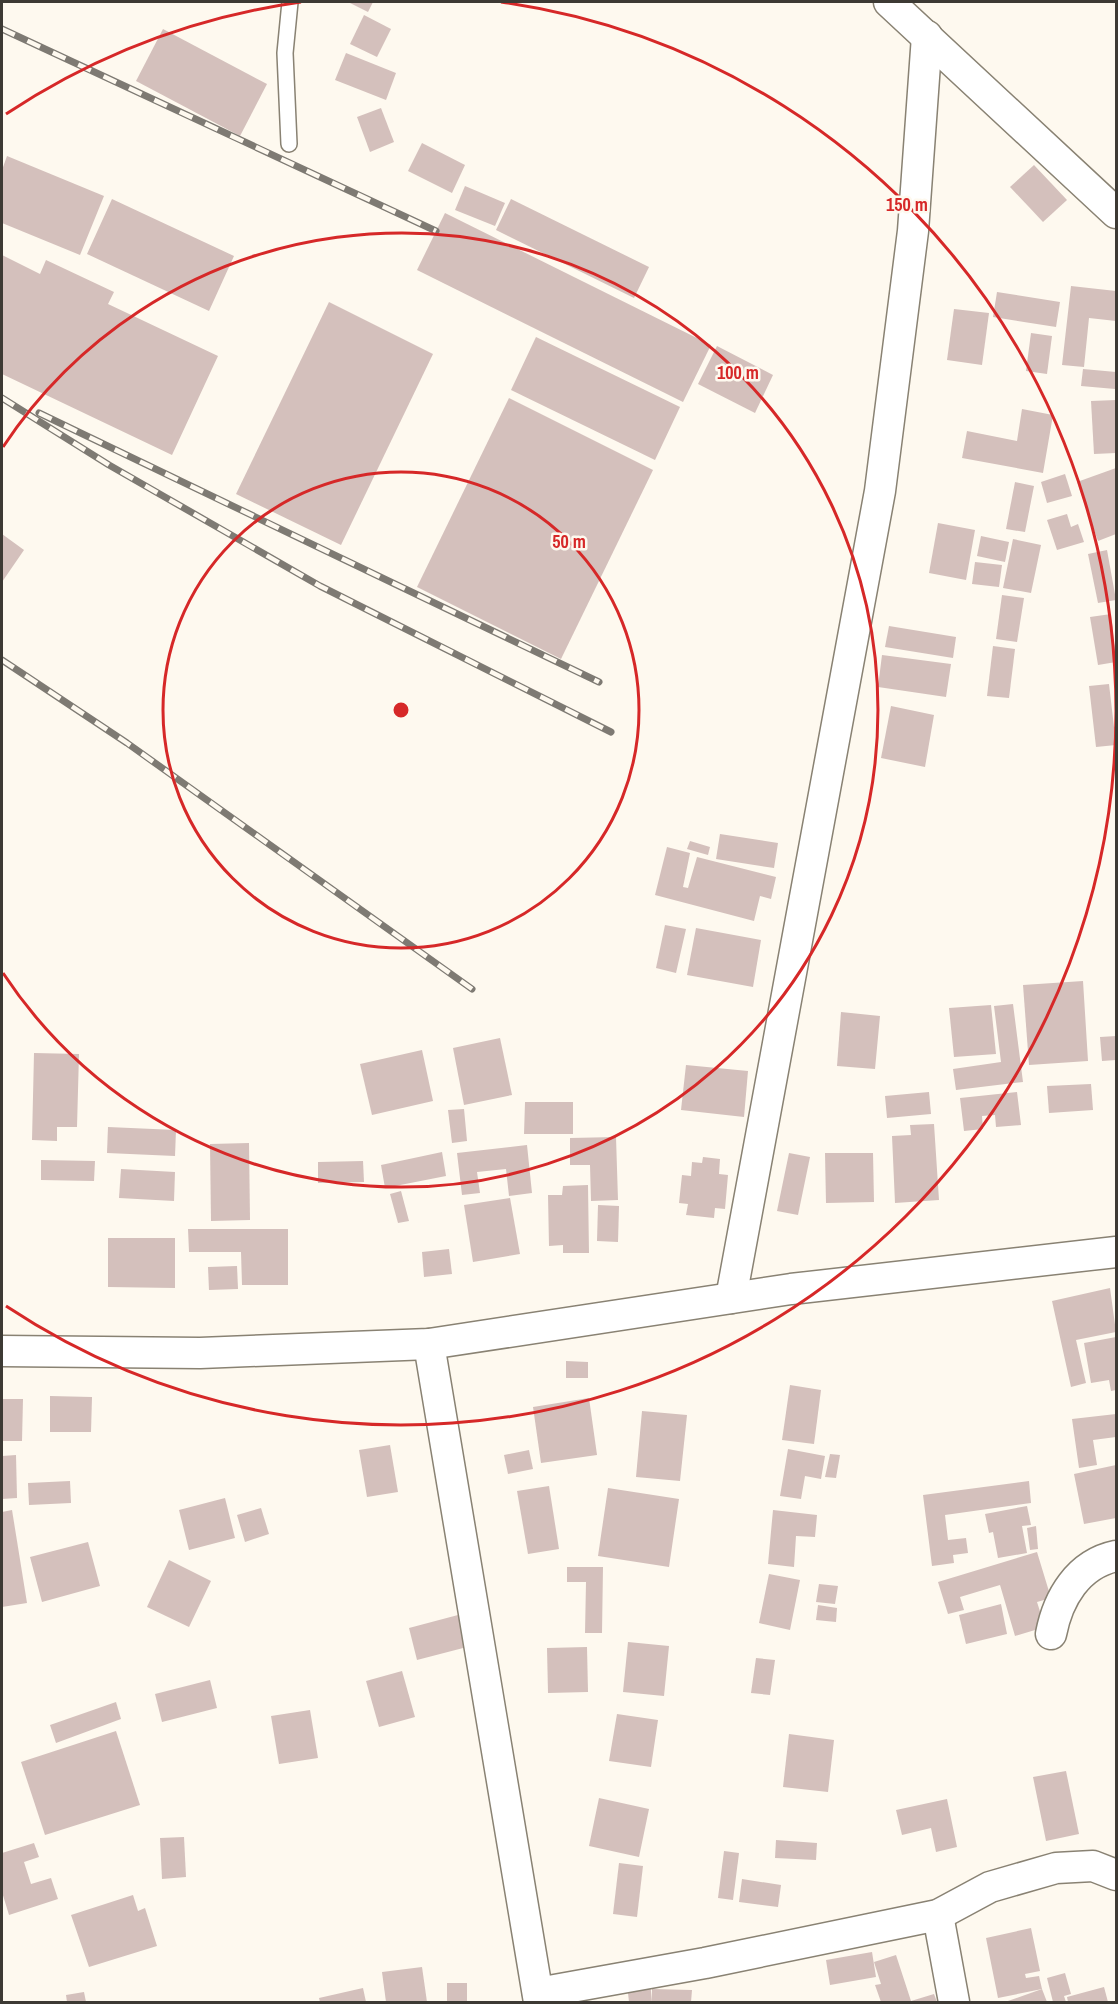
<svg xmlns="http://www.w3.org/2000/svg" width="1118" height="2004" font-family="'Archivo Narrow',sans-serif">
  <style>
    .building { fill: #d4c0bc }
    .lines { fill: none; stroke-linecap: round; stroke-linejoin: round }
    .service-casing { stroke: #898273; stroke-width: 18 }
    .minor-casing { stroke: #898273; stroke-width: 33 }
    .service { stroke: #fff; stroke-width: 15 }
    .minor { stroke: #fff; stroke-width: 30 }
    .rail-casing { stroke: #7e7a73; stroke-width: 7 }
    .rail { stroke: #fef9ef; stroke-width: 4.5; stroke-dasharray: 14; stroke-linecap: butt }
    .ring { fill: none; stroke: #d62828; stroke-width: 3 }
    .centre { fill: #d62828; stroke: #fef9ef; stroke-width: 3 }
    .ring-label { font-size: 18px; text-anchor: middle; font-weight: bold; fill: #d62828; stroke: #fef9ef; stroke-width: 5; stroke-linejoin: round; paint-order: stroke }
  </style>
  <rect width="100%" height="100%" fill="#fef9ef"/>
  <g class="building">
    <polygon points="348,2 373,2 368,12"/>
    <polygon points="364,15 391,29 377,57 350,44"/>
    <polygon points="163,29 267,84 240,136 136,81"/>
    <polygon points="346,53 396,73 386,100 335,80"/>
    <polygon points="381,108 394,142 370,152 357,117"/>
    <polygon points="422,143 465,165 452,193 408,171"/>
    <polygon points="7,156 104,196 80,255 2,223 2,170"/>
    <polygon points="1034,165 1067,200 1043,222 1010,187"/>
    <polygon points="465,186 505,203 495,226 455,210"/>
    <polygon points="112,199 234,256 209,311 87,254"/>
    <polygon points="511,199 649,267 634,298 496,230"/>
    <polygon points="445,213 711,345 683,402 417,270"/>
    <polygon points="2,255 40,274 46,260 114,292 108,304 218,356 172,455 2,374"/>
    <polygon points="1071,286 1116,291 1116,321 1089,318 1084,367 1062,365"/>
    <polygon points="997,292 1060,302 1056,327 993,317"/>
    <polygon points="329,302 433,354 341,545 236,494"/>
    <polygon points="954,309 989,313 982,365 947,360"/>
    <polygon points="1031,333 1052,336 1047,374 1026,371"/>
    <polygon points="536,337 680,407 655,460 511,390"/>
    <polygon points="717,346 773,375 755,413 698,384"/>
    <polygon points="1083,369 1116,372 1115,389 1081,386"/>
    <polygon points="509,398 653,470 561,659 417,587"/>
    <polygon points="1116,400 1116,453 1094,454 1091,401"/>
    <polygon points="1022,409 1053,415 1043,473 962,458 967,431 1017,441"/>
    <polygon points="1116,468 1116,534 1098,541 1077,482"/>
    <polygon points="1065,474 1072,496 1047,503 1041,482"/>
    <polygon points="1015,482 1034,486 1025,532 1006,529"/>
    <polygon points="1067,514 1071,527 1078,524 1084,542 1057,550 1047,520"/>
    <polygon points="938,523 975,530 966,580 929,573"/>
    <polygon points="2,534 24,550 2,582"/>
    <polygon points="981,536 1009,542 1005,562 977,556"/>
    <polygon points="1013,539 1041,545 1031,593 1003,588"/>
    <polygon points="1107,550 1116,600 1098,603 1088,554"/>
    <polygon points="975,562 1002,565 999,587 972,584"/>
    <polygon points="1002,595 1024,598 1017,642 996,639"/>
    <polygon points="1111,614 1116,662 1098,665 1090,617"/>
    <polygon points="889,626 956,637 953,658 885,647"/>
    <polygon points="993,646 1015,649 1009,698 987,696"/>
    <polygon points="882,655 951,664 946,697 878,687"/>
    <polygon points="1109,684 1114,727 1116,726 1116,745 1096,747 1089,686"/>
    <polygon points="891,706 934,715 925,767 881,758"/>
    <polygon points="720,834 778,843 774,868 716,859"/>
    <polygon points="690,841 710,847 708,855 687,849"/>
    <polygon points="667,847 690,853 683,887 688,888 697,857 776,877 771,899 760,896 754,921 655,895"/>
    <polygon points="665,925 686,929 676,973 656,968"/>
    <polygon points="696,928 761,940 753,987 687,975"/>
    <polygon points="1083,981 1088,1061 1029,1065 1023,985"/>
    <polygon points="1013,1004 1023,1082 956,1090 953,1069 1001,1062 994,1006"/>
    <polygon points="991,1005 996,1054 954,1057 949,1008"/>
    <polygon points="841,1012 880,1016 875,1069 837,1066"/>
    <polygon points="1116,1036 1116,1060 1102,1061 1100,1037"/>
    <polygon points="500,1038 512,1095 464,1105 453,1048"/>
    <polygon points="422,1050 433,1101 372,1115 360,1064"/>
    <polygon points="34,1053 79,1054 77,1127 57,1127 57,1141 32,1140"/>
    <polygon points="686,1065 748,1071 744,1117 681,1110"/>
    <polygon points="1091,1084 1093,1110 1049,1113 1047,1086"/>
    <polygon points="929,1092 931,1114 887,1118 885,1096"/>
    <polygon points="1017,1092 1021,1125 996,1127 995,1115 982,1116 983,1129 964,1131 960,1098"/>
    <polygon points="525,1102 573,1102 573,1134 524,1134"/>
    <polygon points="464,1109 467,1141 452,1143 448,1110"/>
    <polygon points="934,1124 939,1200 895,1203 892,1136 911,1135 910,1125"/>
    <polygon points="108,1127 176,1130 175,1156 107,1153"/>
    <polygon points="616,1137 618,1200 591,1201 590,1165 570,1165 570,1138"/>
    <polygon points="249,1143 250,1220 211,1221 210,1144"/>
    <polygon points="527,1145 532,1193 509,1196 506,1169 477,1172 480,1193 462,1195 457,1153"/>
    <polygon points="442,1152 446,1176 385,1188 381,1165"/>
    <polygon points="789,1153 810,1157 798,1215 777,1211"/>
    <polygon points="825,1153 873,1153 874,1202 826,1203"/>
    <polygon points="703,1157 720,1159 719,1174 728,1175 725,1209 715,1208 714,1218 686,1215 688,1204 679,1203 682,1175 691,1176 692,1162 702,1163"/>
    <polygon points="41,1160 95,1161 94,1181 41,1180"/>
    <polygon points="363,1161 364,1182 318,1183 318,1162"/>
    <polygon points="121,1169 175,1172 174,1201 119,1198"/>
    <polygon points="588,1185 589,1253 563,1253 563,1245 549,1246 548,1195 562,1195 563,1186"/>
    <polygon points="401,1191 409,1221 398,1223 390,1194"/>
    <polygon points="510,1198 520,1254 473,1262 464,1205"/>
    <polygon points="598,1205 619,1206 618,1242 597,1241"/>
    <polygon points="188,1229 288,1229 288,1285 242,1285 241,1252 189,1252"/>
    <polygon points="108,1238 175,1238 175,1288 108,1287"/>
    <polygon points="449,1249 452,1274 424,1277 422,1252"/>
    <polygon points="237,1266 238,1289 209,1290 208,1267"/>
    <polygon points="1110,1288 1116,1332 1076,1340 1086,1383 1071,1387 1052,1301"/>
    <polygon points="1116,1337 1116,1390 1111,1391 1109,1380 1091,1383 1084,1343"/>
    <polygon points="566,1361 588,1362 588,1378 566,1378"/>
    <polygon points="790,1385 821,1390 814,1444 782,1440"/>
    <polygon points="50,1396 92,1397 91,1432 50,1432"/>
    <polygon points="589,1398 597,1455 541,1463 533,1407"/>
    <polygon points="2,1399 23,1399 22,1441 2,1441"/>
    <polygon points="642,1411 687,1415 680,1481 636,1477"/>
    <polygon points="1116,1414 1116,1437 1093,1440 1097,1465 1079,1468 1072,1419"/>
    <polygon points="390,1445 398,1492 367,1497 359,1450"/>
    <polygon points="788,1449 825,1456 821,1479 805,1476 801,1499 780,1496"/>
    <polygon points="529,1450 533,1469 508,1474 504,1455"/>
    <polygon points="830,1454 840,1455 836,1478 825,1477"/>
    <polygon points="16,1455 17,1498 2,1499 2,1456"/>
    <polygon points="1116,1465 1116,1518 1084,1524 1074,1474"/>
    <polygon points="70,1481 71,1503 29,1505 28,1483"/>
    <polygon points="1029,1481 1031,1503 945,1515 948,1540 966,1538 968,1553 953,1555 954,1563 932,1566 923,1495"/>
    <polygon points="549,1486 559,1549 528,1554 517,1491"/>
    <polygon points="608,1488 679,1499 669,1567 598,1556"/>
    <polygon points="225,1498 235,1538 189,1550 179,1510"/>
    <polygon points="1027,1506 1031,1525 1022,1526 1027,1553 998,1558 993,1532 989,1533 985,1514"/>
    <polygon points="261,1508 269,1534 245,1542 237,1515"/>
    <polygon points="12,1510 27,1603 2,1607 2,1512"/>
    <polygon points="773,1510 817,1515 815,1537 796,1536 794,1567 768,1564"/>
    <polygon points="1036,1526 1038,1549 1030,1550 1027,1528"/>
    <polygon points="88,1542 100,1586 42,1602 30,1557"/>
    <polygon points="1037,1552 1051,1598 1037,1602 1045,1627 1015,1636 1000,1585 960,1597 964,1610 948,1614 938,1582"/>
    <polygon points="169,1560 211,1581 189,1627 147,1607"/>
    <polygon points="567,1567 603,1567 602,1633 585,1633 586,1582 567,1582"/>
    <polygon points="769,1574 800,1580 790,1630 759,1623"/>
    <polygon points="819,1584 838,1586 835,1604 816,1602"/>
    <polygon points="1001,1604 1007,1634 966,1644 959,1615"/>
    <polygon points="818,1605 837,1608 836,1622 816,1620"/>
    <polygon points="458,1615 467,1647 417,1660 409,1628"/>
    <polygon points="628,1642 669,1646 664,1696 623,1692"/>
    <polygon points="587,1647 588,1692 548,1693 547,1648"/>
    <polygon points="756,1658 775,1660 770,1695 751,1693"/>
    <polygon points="402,1671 415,1717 379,1727 366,1681"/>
    <polygon points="210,1680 217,1708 162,1722 155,1694"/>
    <polygon points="116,1702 121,1719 56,1743 50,1725"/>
    <polygon points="310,1710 318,1758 279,1764 271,1716"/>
    <polygon points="617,1714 658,1720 651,1767 609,1761"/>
    <polygon points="116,1731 140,1805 45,1835 21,1762"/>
    <polygon points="789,1734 834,1740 828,1792 783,1787"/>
    <polygon points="1066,1771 1079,1834 1046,1841 1033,1777"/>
    <polygon points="599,1798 649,1809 639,1857 589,1846"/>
    <polygon points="947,1799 957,1847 936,1852 931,1828 902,1835 896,1810"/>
    <polygon points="184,1837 186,1877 162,1879 160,1838"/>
    <polygon points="776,1840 817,1843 816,1860 775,1858"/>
    <polygon points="34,1843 39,1857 24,1862 31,1884 51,1878 58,1899 9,1915 2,1892 2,1853"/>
    <polygon points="724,1851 739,1853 733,1900 718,1898"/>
    <polygon points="619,1863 643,1866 637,1917 613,1914"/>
    <polygon points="742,1879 781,1885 778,1907 739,1902"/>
    <polygon points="133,1895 138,1911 145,1908 157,1946 89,1967 71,1915"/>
    <polygon points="1031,1928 1040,1971 1025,1974 1026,1978 1039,1976 1042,1989 998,1998 986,1938"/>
    <polygon points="872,1952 876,1977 830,1985 826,1960"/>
    <polygon points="896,1955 911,2001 934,1994 937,2002 881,2002 875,1985 881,1984 874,1962"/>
    <polygon points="422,1967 427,2002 386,2002 382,1972"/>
    <polygon points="1065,1973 1071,1994 1064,1996 1066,2002 1053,2002 1047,1978"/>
    <polygon points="650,1981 652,2002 629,2002 627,1984"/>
    <rect x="447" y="1983" width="20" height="19"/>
    <polygon points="1104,1987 1108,2002 1068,2002 1067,1997"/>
    <polygon points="363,1988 366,2002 320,2002 319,1998"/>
    <polygon points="652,1989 692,1990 691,2002 652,2001"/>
    <polygon points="1042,1989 1047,2002 1005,2002"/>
    <polygon points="84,1992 86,2002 67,2002 66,1995"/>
  </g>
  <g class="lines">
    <g class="service-casing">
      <polyline id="service" points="289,144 285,53 290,2"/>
    </g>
    <g class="minor-casing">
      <g id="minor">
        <polyline points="889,2 1116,213"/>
        <polyline points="731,1298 880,491 913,231 927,36"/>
        <polyline points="429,1344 539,2002"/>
        <polyline points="2,1351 200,1353 429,1344 791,1289 1116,1252"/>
        <path d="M1051,1634C1058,1598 1078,1564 1116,1556"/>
        <polyline points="938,1915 954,2002"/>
        <polyline points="538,1993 705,1963 938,1915 990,1887 1056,1868 1093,1866 1116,1875"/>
      </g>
    </g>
    <use href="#service" class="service"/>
    <use href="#minor" class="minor"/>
    <g class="rail-casing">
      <g id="rail">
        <polyline points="2,29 436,231"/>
        <polyline points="2,398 109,465 320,586 611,732"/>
        <polyline points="39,413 599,682"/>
        <polyline points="2,660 127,743 472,989"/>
      </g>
    </g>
    <use href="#rail" class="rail"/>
  </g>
  <g class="ring">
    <circle cx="401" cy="710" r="238"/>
    <path d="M3 447A477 477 0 1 1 3 973"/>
    <path d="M6 114A715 715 0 0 1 301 2M501 2A715 715 0 1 1 6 1306"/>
  </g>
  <circle cx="401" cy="710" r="9" class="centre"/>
  <g class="ring-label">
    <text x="907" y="211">150 m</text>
    <text x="738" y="379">100 m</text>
    <text x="569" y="548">50 m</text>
  </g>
  <rect width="1118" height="2004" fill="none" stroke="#3d3a34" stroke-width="6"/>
</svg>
